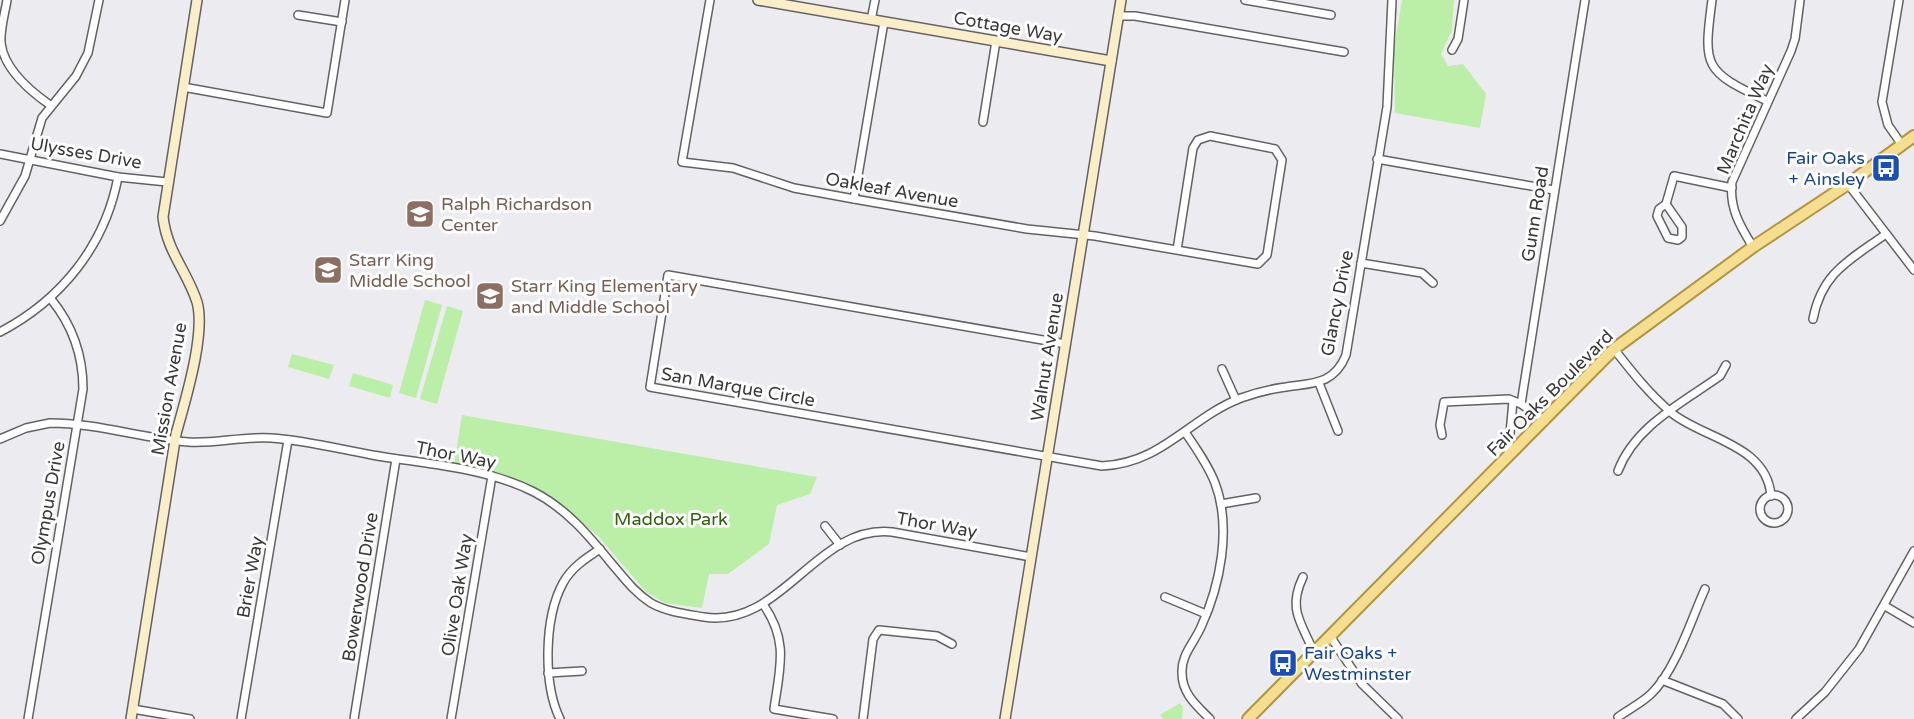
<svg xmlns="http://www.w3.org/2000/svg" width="1914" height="719" font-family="'Varela Round',sans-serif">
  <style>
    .green { fill: #bbeea6 }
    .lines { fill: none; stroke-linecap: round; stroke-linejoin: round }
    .street-casing { stroke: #626265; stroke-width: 10 }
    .secondary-casing { stroke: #626265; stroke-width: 12 }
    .primary-casing { stroke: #b09642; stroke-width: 14 }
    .street { stroke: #fff; stroke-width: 7 }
    .secondary { stroke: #faeec8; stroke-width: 9 }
    .primary { stroke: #f6de91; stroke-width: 10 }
    .labels { text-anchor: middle; stroke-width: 6; stroke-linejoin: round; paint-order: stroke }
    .street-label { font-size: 18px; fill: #39393a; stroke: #fff }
    .transit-label { font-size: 18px; fill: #164399; stroke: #fff; text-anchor: end }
    .education-label { font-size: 18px; fill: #785e54; stroke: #fff; text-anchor: start }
    .park-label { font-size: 18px; fill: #2f6012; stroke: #fff }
  </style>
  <rect width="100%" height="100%" fill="#ececf0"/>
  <g class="green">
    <polygon points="1402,0 1454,0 1452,30 1441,54 1448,66 1463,64 1486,94 1480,128 1395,113 1394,47"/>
    <polygon points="425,300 442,305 416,398 399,393"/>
    <polygon points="447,306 463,311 437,404 420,399"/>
    <polygon points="292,354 334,365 329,379 288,367"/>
    <polygon points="353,373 393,385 390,398 349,386"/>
    <polygon points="462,415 817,477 810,494 777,505 769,544 728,574 709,574 702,608 665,603 646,592 599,537 548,494 485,469 454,465"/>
    <polygon points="1180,703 1183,707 1182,719 1163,719 1160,715"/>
  </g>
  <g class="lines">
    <g class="street-casing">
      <g id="street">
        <path d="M7,0C5,13 0,29 1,43C4,69 30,91 50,105"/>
        <polyline points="710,0 682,162 733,168 794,188 854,199 1027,229 1095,236 1258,264 1267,255 1282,160 1275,149 1210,136 1198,140 1193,148 1177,250"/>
        <polyline points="1245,0 1331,15"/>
        <path d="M1712,0C1703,68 1704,71 1767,101"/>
        <polyline points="1899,0 1882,102 1888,125 1902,145"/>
        <polyline points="298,15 342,22"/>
        <polyline points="1118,16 1135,16 1344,52"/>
        <polyline points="871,20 875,0"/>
        <polyline points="1452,50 1458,39 1464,0"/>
        <polyline points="183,87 327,113 345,0"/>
        <polyline points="983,122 996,41"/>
        <polyline points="0,154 118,177 167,182"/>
        <polyline points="1377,159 1554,190"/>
        <polyline points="1848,184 1914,270"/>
        <polyline points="854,199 884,22"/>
        <polygon points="1666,204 1682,227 1682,237 1678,240 1668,238 1657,216 1659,209"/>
        <polyline points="1666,204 1674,176 1732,188"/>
        <polyline points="0,221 25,176 42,118 76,76 88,53 99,0"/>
        <path d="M1753,247C1740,226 1729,208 1732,182L1791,51L1795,39L1800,0"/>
        <polyline points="1361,263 1422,273 1433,283"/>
        <path d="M1813,319C1822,272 1850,260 1886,234"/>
        <path d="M0,332C61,300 105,246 118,177"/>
        <path d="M1066,344L668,275L650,387L1102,466C1163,463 1189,418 1241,398C1255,393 1270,389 1286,387C1312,383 1334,385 1346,355L1387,107L1392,0"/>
        <path d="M1614,349C1632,372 1650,395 1673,414C1705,439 1767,445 1771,496"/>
        <polyline points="1222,369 1236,400"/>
        <polyline points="1319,383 1338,431"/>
        <polyline points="1545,421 1521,404 1585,0"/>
        <path d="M1185,432C1196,448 1208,465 1215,483C1232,528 1220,586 1201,627C1194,643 1181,655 1182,673C1182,694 1197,706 1210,719"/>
        <polyline points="1442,435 1440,425 1444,402 1509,399 1521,404"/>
        <path d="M0,439L26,428L50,423C96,423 141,438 188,442C215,444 243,436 271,438C304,440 339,449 372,455C425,464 485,467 534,492C567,509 589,536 612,564C624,578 635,593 651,603C667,612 686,614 704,617C782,629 816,524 892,532L1031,557"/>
        <polyline points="1508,455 1513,401"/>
        <path d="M1618,471C1635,426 1682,403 1720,376L1726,365"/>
        <circle cx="1774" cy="509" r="14"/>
        <polyline points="1221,504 1256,498"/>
        <polyline points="825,526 840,545"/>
        <path d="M1303,577C1287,610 1302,623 1314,653"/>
        <polyline points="1165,597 1206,614"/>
        <path d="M763,604C789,641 780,667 774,709L833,719"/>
        <polyline points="1885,606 1914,623"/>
        <polyline points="1330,636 1362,684 1398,719"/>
        <polyline points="548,673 582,671"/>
        <polyline points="1662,680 1723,704 1738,719"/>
        <polyline points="133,709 190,719"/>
        <path d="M1618,717C1629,709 1642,703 1652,693C1676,669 1691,620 1705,589"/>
        <path d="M28,719L83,389C83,355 73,326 51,299"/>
        <polyline points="241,719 288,440"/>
        <polyline points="354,719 396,459"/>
        <polyline points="451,719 492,476"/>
        <path d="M560,719C543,684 544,618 563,583C571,568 586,558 600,549"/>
        <polyline points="863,719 873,639 879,630 937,636 952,644"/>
        <polyline points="1796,719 1825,692 1859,649 1914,551"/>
      </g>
    </g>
    <g class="secondary-casing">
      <g id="secondary">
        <polyline points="758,0 1111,61"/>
        <path d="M131,719L176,434C185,401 206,334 197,302C187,271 167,252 163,217L197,0"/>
        <polyline points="1005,719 1121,0"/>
      </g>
    </g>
    <g class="primary-casing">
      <polyline id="primary" points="1248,719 1614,349 1753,247 1848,184 1914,136"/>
    </g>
    <use href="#street" class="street"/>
    <use href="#secondary" class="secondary"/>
    <use href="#primary" class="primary"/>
  </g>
  <defs>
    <g id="bus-square" transform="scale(1.5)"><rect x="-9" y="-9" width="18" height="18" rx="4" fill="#1a4fb4" stroke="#fff"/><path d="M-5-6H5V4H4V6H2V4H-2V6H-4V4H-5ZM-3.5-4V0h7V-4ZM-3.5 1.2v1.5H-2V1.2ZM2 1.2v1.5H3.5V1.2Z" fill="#fff"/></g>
    <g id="school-square" transform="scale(1.5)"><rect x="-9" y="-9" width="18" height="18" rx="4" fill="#8d6e63" stroke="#fff"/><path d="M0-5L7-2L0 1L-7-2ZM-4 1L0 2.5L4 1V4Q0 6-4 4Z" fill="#fff"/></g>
  </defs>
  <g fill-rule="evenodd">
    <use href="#bus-square" x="1886" y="168"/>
    <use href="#school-square" x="420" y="214"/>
    <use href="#school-square" x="328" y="270"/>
    <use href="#school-square" x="490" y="296"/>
    <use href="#bus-square" x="1283" y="663"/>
  </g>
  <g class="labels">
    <g class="street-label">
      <text transform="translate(1008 27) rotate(10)" y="6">Cottage Way</text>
      <text transform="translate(1745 119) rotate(-67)" y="6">Marchita Way</text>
      <text transform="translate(86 153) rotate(10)" y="6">Ulysses Drive</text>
      <text transform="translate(892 190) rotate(10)" y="6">Oakleaf Avenue</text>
      <text transform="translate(1535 214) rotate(-81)" y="6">Gunn Road</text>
      <text transform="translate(1337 303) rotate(-79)" y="6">Glancy Drive</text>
      <text transform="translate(1047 357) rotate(-81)" y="6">Walnut Avenue</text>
      <text transform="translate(738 387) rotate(10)" y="6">San Marque Circle</text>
      <text transform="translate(169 389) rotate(-80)" y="6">Mission Avenue</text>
      <text transform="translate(1550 393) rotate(-45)" y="6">Fair Oaks Boulevard</text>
      <text transform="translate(456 455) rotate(11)" y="6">Thor Way</text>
      <text transform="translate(48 503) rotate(-80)" y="6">Olympus Drive</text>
      <text transform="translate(937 525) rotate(10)" y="6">Thor Way</text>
      <text transform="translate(250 577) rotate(-80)" y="6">Brier Way</text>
      <text transform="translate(360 587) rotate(-81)" y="6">Bowerwood Drive</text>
      <text transform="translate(457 595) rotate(-81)" y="6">Olive Oak Way</text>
    </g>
    <g class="transit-label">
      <text x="1865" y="164">Fair Oaks<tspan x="1865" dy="21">+ Ainsley</tspan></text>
      <text x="1304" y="659" text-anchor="start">Fair Oaks +<tspan x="1304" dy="21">Westminster</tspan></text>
    </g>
    <g class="education-label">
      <text x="441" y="210">Ralph Richardson<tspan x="441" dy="21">Center</tspan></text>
      <text x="349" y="266">Starr King<tspan x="349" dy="21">Middle School</tspan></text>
      <text x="511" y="292">Starr King Elementary<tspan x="511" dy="21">and Middle School</tspan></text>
    </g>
    <g class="park-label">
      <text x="671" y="525">Maddox Park</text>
    </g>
  </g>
</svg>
